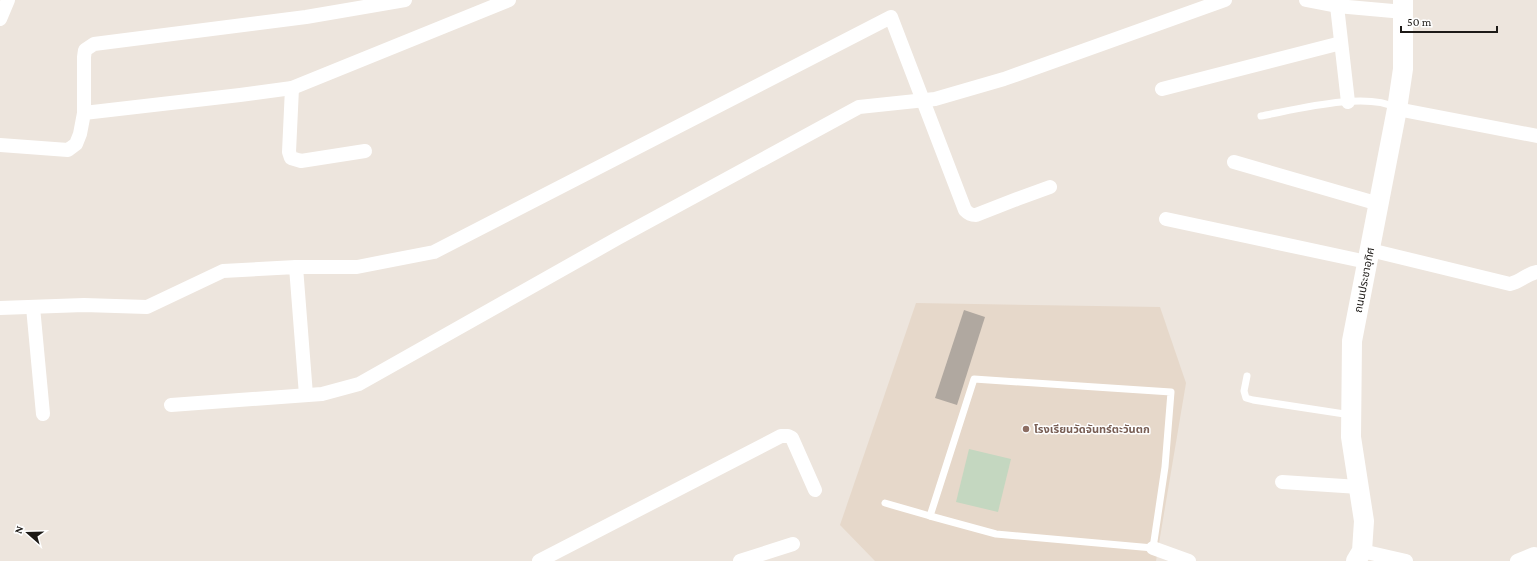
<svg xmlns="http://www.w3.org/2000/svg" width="1537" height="561" font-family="'Crimson Pro','Noto Sans Thai',serif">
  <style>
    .built { fill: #e6d8ca }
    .green { fill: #c4d7c0 }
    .building { fill: #b0a8a0 }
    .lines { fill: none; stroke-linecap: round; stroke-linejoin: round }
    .lane { stroke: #fff; stroke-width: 7 }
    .street { stroke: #fff; stroke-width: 14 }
    .secondary { stroke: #fff; stroke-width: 20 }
    .education-dot { fill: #8d6e63; stroke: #fff; stroke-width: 1.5 }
    .labels { text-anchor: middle; stroke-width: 3; stroke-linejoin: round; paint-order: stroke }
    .street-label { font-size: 11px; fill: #1d1a17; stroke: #fff }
    .education-label { font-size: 11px; font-weight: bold; fill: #785e54; stroke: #fff; text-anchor: start }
  </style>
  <rect width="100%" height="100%" fill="#ede5dd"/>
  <polygon class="built" points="916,303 1160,307 1186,383 1156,561 875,561 840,525"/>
  <polygon class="green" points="969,449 1011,459 998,512 956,502"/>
  <polygon class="building" points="964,310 985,317 957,405 935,398"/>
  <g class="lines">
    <g class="lane">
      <path d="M1261,116C1294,110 1366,91 1396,108"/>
      <polyline points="1247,376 1244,391 1246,398 1253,400 1351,415"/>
      <polygon points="974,379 1171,392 1165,467 1153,548 996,534 930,516"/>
      <polyline points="885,503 930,516"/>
    </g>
    <g class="street">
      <polyline points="1306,0 1337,6 1404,12"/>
      <polyline points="1337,6 1348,102"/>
      <polyline points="0,19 8,0"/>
      <polyline points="292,88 289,152 291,158 301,161 365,151"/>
      <polyline points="1162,89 1341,43"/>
      <polyline points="1397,109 1537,136"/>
      <polyline points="84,113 84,57 85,50 94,44 306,17 405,0"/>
      <polyline points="0,145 68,150 76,144 80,134 84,113 240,95 292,88 509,0"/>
      <polyline points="1234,162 1379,204"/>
      <polyline points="1166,219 1367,262"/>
      <path d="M1370,250L1510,284C1522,281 1526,274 1537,272"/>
      <path d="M296,267H357L434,252L891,17L965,210C969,214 971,215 976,215L1017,199L1050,187"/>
      <polyline points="33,307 43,414"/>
      <polyline points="0,308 84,305 147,307 223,271 296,267 306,395"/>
      <polyline points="171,405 322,394 359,384 618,238 859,107 935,99 1004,79 1225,0"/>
      <polyline points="1282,482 1359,487"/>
      <polyline points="1153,548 1189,561"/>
      <polyline points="1362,551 1406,561"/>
      <polyline points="539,561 781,436 788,436 792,438 815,490"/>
      <polyline points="740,561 793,544"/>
      <polyline points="1517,561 1534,554 1537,555"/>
    </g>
    <polyline class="secondary" points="1356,561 1362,551 1364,521 1351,437 1352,341 1397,109 1403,69 1403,0"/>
  </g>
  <circle class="education-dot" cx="1026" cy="429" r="4"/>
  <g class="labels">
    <g class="street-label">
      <text transform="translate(1364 280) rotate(-79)" y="4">ถนนประชาอุทิศ</text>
    </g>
    <g class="education-label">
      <text x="1034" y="433">โรงเรียนวัดจันทร์ตะวันตก</text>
    </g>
  </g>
  <g transform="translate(28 533) rotate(290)" stroke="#ffffff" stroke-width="3" paint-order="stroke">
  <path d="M0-3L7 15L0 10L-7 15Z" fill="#1d1a17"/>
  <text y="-6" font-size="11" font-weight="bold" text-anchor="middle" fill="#1d1a17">N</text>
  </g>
  <path d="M1401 26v6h96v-6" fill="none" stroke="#1d1a17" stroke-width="2"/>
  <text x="1407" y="26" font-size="12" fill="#1d1a17" stroke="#ffffff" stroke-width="3" paint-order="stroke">50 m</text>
</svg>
